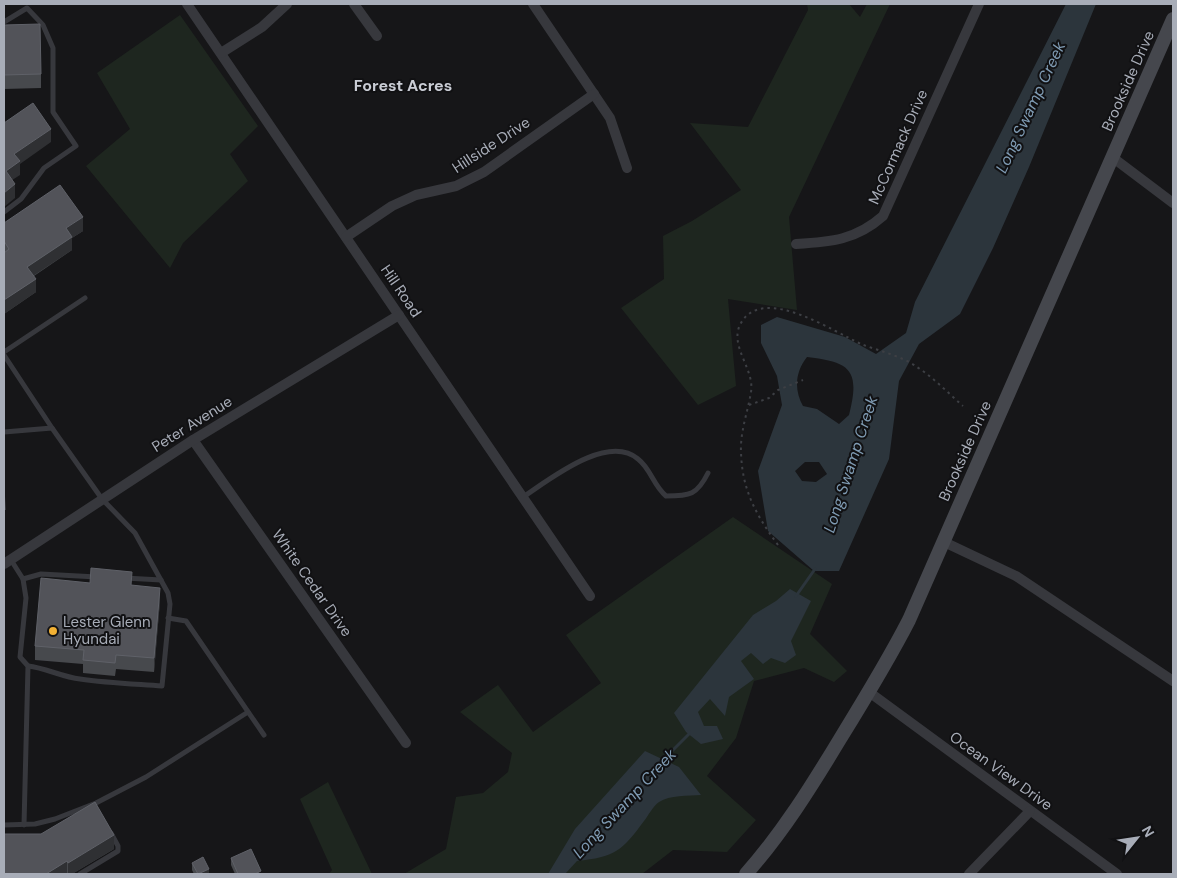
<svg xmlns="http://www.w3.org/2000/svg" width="1177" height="878" font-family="'DM Sans',sans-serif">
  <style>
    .green { fill: #1e261f }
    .water { fill: #2c353c; fill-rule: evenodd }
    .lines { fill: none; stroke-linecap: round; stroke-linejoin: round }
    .stream { stroke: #2c353c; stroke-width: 3 }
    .path { stroke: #3d3f44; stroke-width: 2; stroke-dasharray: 2.5 4; stroke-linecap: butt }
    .lane { stroke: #37383d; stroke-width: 5 }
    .street { stroke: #37383d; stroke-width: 10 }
    .secondary { stroke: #45474d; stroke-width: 14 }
    .wall { fill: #47494d }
    .shaded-wall { fill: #2f3033 }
    .building { fill: #525359; stroke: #5f6168 }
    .poi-dot { fill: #f2b134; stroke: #111113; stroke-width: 2 }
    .labels { text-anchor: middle; stroke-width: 4; stroke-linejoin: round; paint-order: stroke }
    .street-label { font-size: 15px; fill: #a8adb8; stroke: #111113 }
    .poi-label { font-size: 15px; fill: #a8adb8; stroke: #111113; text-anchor: start }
    .neighbourhood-label { font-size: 16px; font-weight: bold; fill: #c9ccd4; stroke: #111113 }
    .water-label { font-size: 16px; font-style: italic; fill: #7f9bb3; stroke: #111113 }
  </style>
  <rect width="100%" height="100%" fill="#161618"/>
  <g class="green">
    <polygon points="807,4 849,4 860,17 867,4 890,4 789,217 797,310 728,299 736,386 698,405 621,308 664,279 663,236 692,221 741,190 690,123 748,127 808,10"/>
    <polygon points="180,15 258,126 230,154 248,181 183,243 170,268 86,166 130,129 97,73"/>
    <polygon points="733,517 832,584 810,634 847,671 834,682 804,668 754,681 736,738 707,776 756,820 727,852 673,850 642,874 404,874 446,849 456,797 483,793 508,772 512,753 460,712 498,685 533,732 601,683 566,635"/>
    <polygon points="328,782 372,874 329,874 332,870 300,799"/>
  </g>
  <g class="water">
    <path d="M1066,4H1096L1029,167L993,248L960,314L919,344L899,381L889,459L839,571H814L768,531L758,471L782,405L777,376L761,343V325L777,317L845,337L876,354L906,333L915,302ZM807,357C852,362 860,371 849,415L839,424L817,409L803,406C794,390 795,372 807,357ZM805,462H819L827,474L816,482L802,481L795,471Z"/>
    <polygon points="790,589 811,601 791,641 796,655 785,663 771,658 763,664 751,653 741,661 754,679 729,697 725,716 710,699 698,712 704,726 717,726 723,739 701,744 686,732 674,713 753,615 776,601"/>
    <path d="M645,751L679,767L701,795C688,796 670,795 659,802C653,806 648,816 644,821C622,851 615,857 577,861L565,874H548L575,829Z"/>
  </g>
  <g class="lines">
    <g class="stream">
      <polyline points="796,596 815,569"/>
      <polyline points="662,761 689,734 689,731"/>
    </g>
    <g class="path">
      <polyline points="749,405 769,398 778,390 803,380"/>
      <path d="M778,545C756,515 742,490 741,452C740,432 748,411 751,392C755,369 728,345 741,323C763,284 834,332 861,344C879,351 902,356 917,367C934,378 948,393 963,406"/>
    </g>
    <g class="lane">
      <polyline points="4,22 27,8 43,25 53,48 53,112 76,146 44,168 21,199 4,212"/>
      <polyline points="4,352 85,298"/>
      <polyline points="4,355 52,428"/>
      <path d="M4,432L52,428L102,499L135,533L168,593L170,604L162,686C135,684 107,683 80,679C62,677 46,668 28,666"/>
      <path d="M523,497C549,480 607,433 638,459C651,469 653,485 666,496C690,496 697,495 708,473"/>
      <polyline points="11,560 23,579 26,598 20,657 28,666 24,825"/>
      <polyline points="125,578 161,580"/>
      <polyline points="23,579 41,574 97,577"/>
      <polyline points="168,618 186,621 264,735"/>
      <polyline points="4,825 35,824 55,819 96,803 146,777 248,712"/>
      <polyline points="80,874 118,851 118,846 111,833"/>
    </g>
    <g class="street">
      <polyline points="187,4 590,596"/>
      <polyline points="354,4 377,36"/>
      <polyline points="533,4 610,118 627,168"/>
      <polyline points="221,53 262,27 287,4"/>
      <polyline points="1112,157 1173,203"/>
      <polyline points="346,237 392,206 416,195 456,186 484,172 594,94"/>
      <path d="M796,244C831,242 856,240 883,216L979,4"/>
      <polyline points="193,440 406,743"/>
      <polyline points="944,542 1016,576 1173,681"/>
      <polyline points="4,564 193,440 399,315"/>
      <polyline points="869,692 1117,874"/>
      <polyline points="969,874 1030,811"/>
    </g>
    <path class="secondary" d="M746,874C783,832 811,787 840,739C864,700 888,661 909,620L1173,19"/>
  </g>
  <g class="wall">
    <polygon points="4,25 41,74 41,88 4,89"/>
    <polygon points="4,223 83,231 72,238 72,250 34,276 36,292 4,314"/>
    <polygon points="4,483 5,510 5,517 4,518"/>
    <polygon points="90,583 132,585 160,601 154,672 116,669 115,676 83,673 83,664 35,660 35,646"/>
    <polygon points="114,849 72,874 4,874"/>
    <polygon points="231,858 261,874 235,874 231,865"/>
    <polygon points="192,863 209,874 194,874 192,870"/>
  </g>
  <g class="shaded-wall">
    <polygon points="51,129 51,142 20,164 20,175 6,184 6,171 14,154"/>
    <polygon points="15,184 15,198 4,207 4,193"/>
    <polygon points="83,217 83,231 72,238 72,250 27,280 27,267 66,228"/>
    <polygon points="36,279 36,292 4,314 4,300"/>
    <polygon points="160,588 160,601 154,672 154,658"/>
    <polygon points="114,835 114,849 72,874 68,874 68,863"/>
    <polygon points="67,861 67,874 46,874"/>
    <polygon points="209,869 209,874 198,874"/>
  </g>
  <g class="building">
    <polygon points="40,24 41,74 4,75 4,25"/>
    <polygon points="33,103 51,129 14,154 20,161 6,171 15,184 4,193 4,123"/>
    <polygon points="60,185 83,217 66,228 72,237 27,267 36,279 4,300 4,253 9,249 4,241 4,223"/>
    <polygon points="4,483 5,510 4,510"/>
    <polygon points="91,568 132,572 131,585 160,588 154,658 116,655 115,663 83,660 84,650 35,646 41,578 90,583"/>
    <polygon points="95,802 114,835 68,863 67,861 46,874 4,874 4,834 41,834"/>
    <polygon points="251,849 261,871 255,874 238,874 231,858"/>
    <polygon points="203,857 209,869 198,874 192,863"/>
  </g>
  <circle class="poi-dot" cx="53" cy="631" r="5"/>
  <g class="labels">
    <g class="street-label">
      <text transform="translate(1128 81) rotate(-66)" y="5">Brookside Drive</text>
      <text transform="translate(491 145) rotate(-33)" y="5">Hillside Drive</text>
      <text transform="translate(898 147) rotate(-66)" y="5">McCormack Drive</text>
      <text transform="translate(401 291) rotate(56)" y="5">Hill Road</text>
      <text transform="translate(192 424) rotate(-32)" y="5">Peter Avenue</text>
      <text transform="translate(965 451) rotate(-66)" y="5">Brookside Drive</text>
      <text transform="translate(312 583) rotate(55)" y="5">White Cedar Drive</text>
      <text transform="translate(1001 771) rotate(36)" y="5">Ocean View Drive</text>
    </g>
    <g class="poi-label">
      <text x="63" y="627">Lester Glenn<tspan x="63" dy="17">Hyundai</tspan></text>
    </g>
    <g class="neighbourhood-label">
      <text x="403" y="91">Forest Acres</text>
    </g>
    <g class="water-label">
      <text transform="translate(1030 107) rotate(-65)" y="6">Long Swamp Creek</text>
      <text transform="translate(850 464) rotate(-72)" y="6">Long Swamp Creek</text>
      <text transform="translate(624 803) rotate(-47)" y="6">Long Swamp Creek</text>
    </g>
  </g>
  <rect width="1177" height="878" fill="none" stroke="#a8adb8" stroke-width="10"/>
  <g transform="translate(1137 838) rotate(60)" stroke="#111113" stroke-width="4" paint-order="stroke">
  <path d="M0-4L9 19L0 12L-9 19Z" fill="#a8adb8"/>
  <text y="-8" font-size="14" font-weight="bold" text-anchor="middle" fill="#a8adb8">N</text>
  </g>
</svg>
